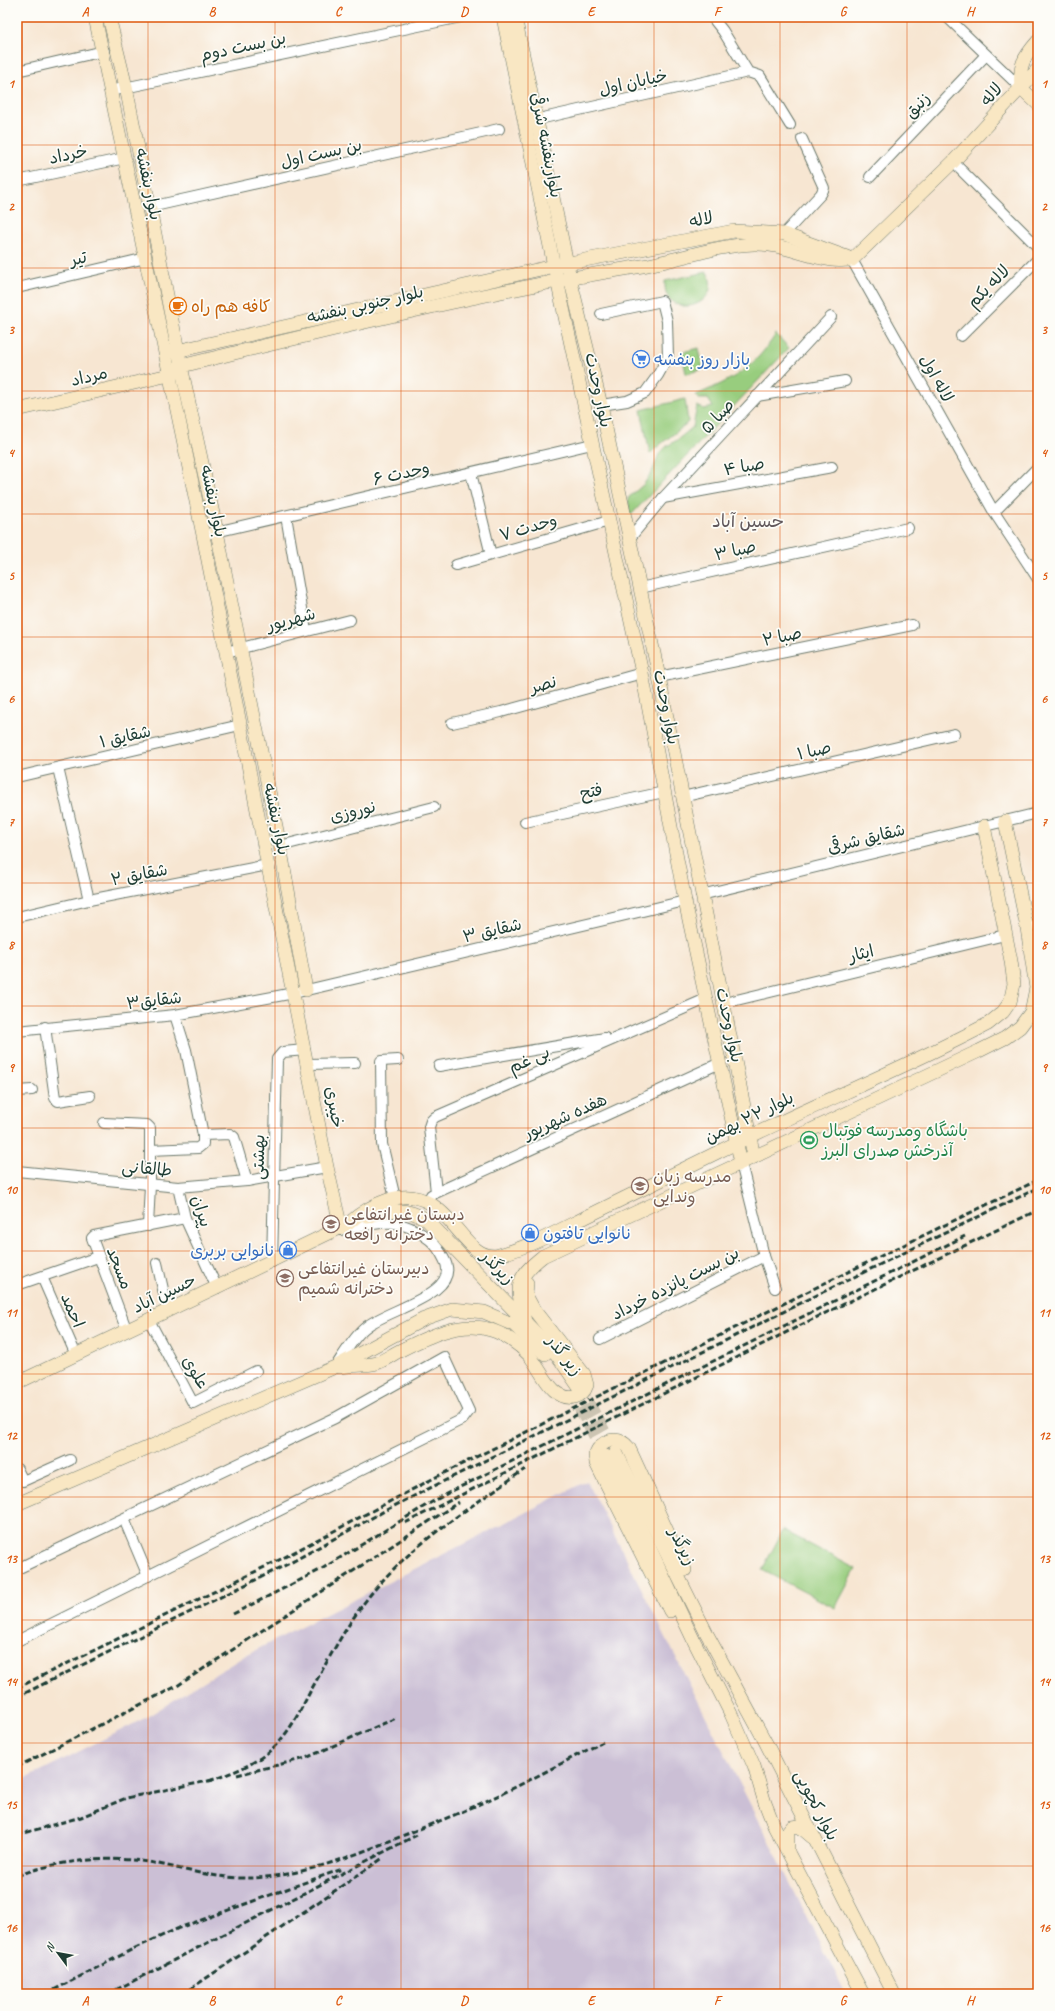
<svg xmlns="http://www.w3.org/2000/svg" width="1055" height="2011" font-family="Caveat,'Playpen Sans Arabic',sans-serif">
  <style>
    .industrial { fill: #cbbfd5 }
    .green { fill: #98cd7e; stroke: #5c8559 }
    .lines { fill: none; stroke-linecap: round; stroke-linejoin: round }
    .secondary-tunnel { stroke: #ccc4b2; stroke-width: 13; stroke-dasharray: 13 6; stroke-linecap: butt }
    .street-casing { stroke: #6b786b; stroke-width: 12 }
    .secondary-casing { stroke: #6b786b; stroke-width: 14 }
    .street { stroke: #fff; stroke-width: 10 }
    .secondary { stroke: #f9e7c3; stroke-width: 13 }
    .rail { stroke: #1f3d34; stroke-width: 3; stroke-dasharray: 6 3; stroke-linecap: butt }
    .grid { fill: none; stroke: #de580e; stroke-width: 1; stroke-opacity: 0.55 }
    .labels { text-anchor: middle; stroke-width: 3.5; stroke-linejoin: round; paint-order: stroke }
    .street-label { font-size: 17px; fill: #1f3d34; stroke: #fdfcf7 }
    .food-label { font-size: 17px; fill: #c56008; stroke: #fdfcf7; text-anchor: start }
    .shop-label { font-size: 17px; fill: #366cbe; stroke: #fdfcf7; text-anchor: start }
    .leisure-label { font-size: 17px; fill: #27864d; stroke: #fdfcf7; text-anchor: start }
    .education-label { font-size: 17px; fill: #785e54; stroke: #fdfcf7; text-anchor: start }
    .neighbourhood-label { font-size: 18px; fill: #61585c; stroke: #fdfcf7 }
    .neatline { fill: none; stroke: #de580e; stroke-width: 1.5 }
    .grid-label { font-size: 13px; text-anchor: middle; font-weight: bold; fill: #de580e }
  </style>
  <rect width="100%" height="100%" fill="#fdfcf7"/>
  <filter id="ink" filterUnits="userSpaceOnUse"><feTurbulence type="fractalNoise" baseFrequency=".025" numOctaves="2"/><feDisplacementMap in="SourceGraphic" scale="8" xChannelSelector="R" yChannelSelector="G"/><feConvolveMatrix kernelMatrix="1 2 1 2 8 2 1 2 1" color-interpolation-filters="sRGB"/></filter>
  <filter id="wash" filterUnits="userSpaceOnUse"><feTurbulence type="fractalNoise" baseFrequency=".012" numOctaves="4" result="noise"/><feDisplacementMap in="SourceGraphic" scale="16" xChannelSelector="R" yChannelSelector="G"/><feGaussianBlur stdDeviation="0.9" result="paint"/><feColorMatrix in="noise" values="0 0 0 0 0 0 0 0 0 0 0 0 0 0 0 0 0 1.4 0 .05"/><feComposite in="paint" operator="in"/></filter>
  <g filter="url(#wash)">
    <rect width="100%" height="100%" fill="#f7e6d2"/>
    <polygon class="industrial" points="587,1481 846,1994 17,1994 17,1783 147,1717 246,1655"/>
    <g class="green">
      <path d="M707,272C726,307 662,323 665,281Z"/>
      <path d="M776,334L789,348L630,516L628,498L644,484L653,470L659,454L667,446L677,440L693,427L697,406L704,409L713,407L708,399H699L696,395C734,379 753,369 776,334Z"/>
      <polygon points="699,348 703,369 686,374 682,352"/>
      <path d="M685,399L688,422C676,434 662,441 650,454L641,410Z"/>
      <polygon points="783,1530 856,1569 835,1608 762,1570"/>
    </g>
  </g>
  <g filter="url(#ink)">
    <g class="lines">
      <g class="secondary-tunnel">
        <polyline points="579,1387 615,1451"/>
        <polyline points="571,1391 605,1455"/>
      </g>
      <g class="street-casing">
        <g id="street">
          <polyline points="712,17 723,31 748,72 760,76 790,125"/>
          <polyline points="947,17 1021,88"/>
          <polyline points="17,71 104,51"/>
          <polyline points="110,91 461,17"/>
          <polyline points="530,121 748,72"/>
          <polyline points="953,162 1038,247"/>
          <polyline points="870,177 986,55"/>
          <polyline points="17,181 125,158"/>
          <polyline points="150,207 499,129"/>
          <polyline points="784,234 821,194 824,188 802,139"/>
          <polyline points="852,260 994,512 1038,579"/>
          <polyline points="17,288 146,258"/>
          <polyline points="961,336 1038,259"/>
          <polyline points="757,396 845,381"/>
          <polyline points="601,405 627,401 645,393 658,375 668,357 667,321 662,301 601,314"/>
          <polyline points="471,473 491,555"/>
          <polyline points="663,498 832,467"/>
          <polyline points="994,512 1038,467"/>
          <polyline points="286,516 306,631"/>
          <polyline points="203,535 592,444"/>
          <polyline points="629,539 663,498 831,317"/>
          <polyline points="456,565 609,521"/>
          <polyline points="640,588 908,528"/>
          <polyline points="226,652 350,620"/>
          <polyline points="659,677 912,625"/>
          <polyline points="452,723 501,712 642,673"/>
          <polyline points="58,768 89,900"/>
          <polyline points="17,777 240,725"/>
          <polyline points="682,797 954,734"/>
          <polyline points="525,822 664,792"/>
          <polyline points="280,846 434,807"/>
          <polyline points="701,895 1038,813"/>
          <polyline points="17,917 89,900 268,865"/>
          <polyline points="1027,928 1038,925"/>
          <polyline points="724,1003 1005,935"/>
          <polyline points="175,1015 186,1050 203,1135"/>
          <polyline points="45,1027 55,1098 58,1101 90,1096"/>
          <polyline points="17,1031 175,1015 294,993 685,901"/>
          <polyline points="308,1064 355,1063"/>
          <polyline points="439,1066 605,1038"/>
          <polyline points="17,1091 32,1090"/>
          <polyline points="104,1123 147,1125 150,1128 150,1185 148,1226"/>
          <polyline points="150,1150 198,1148 203,1144 203,1135 230,1134 234,1137 247,1181"/>
          <polyline points="741,1163 764,1256 775,1288"/>
          <polyline points="17,1171 178,1187 247,1181 327,1167"/>
          <polyline points="178,1187 185,1218 217,1288"/>
          <polyline points="436,1192 429,1127 431,1121 435,1117 706,999"/>
          <polyline points="431,1195 720,1063"/>
          <polyline points="395,1198 382,1144 381,1061 398,1060"/>
          <polyline points="272,1262 277,1059 283,1052 305,1050"/>
          <polyline points="157,1263 168,1311"/>
          <polyline points="42,1277 76,1355"/>
          <polyline points="17,1285 98,1257"/>
          <polyline points="149,1320 193,1403 256,1371"/>
          <polyline points="127,1331 92,1238 94,1236 185,1218"/>
          <polyline points="600,1339 764,1256"/>
          <path d="M336,1366C344,1354 355,1335 366,1327C385,1310 464,1294 444,1259C441,1253 436,1245 430,1240C398,1214 377,1223 341,1230"/>
          <polyline points="17,1469 23,1481 70,1460"/>
          <polyline points="124,1519 148,1576"/>
          <polyline points="17,1569 335,1418 444,1357 469,1411 463,1419 17,1641"/>
        </g>
      </g>
      <g class="secondary-casing">
        <g id="secondary">
          <polyline points="95,17 203,535 327,1167 341,1228"/>
          <polyline points="109,17 126,87 181,366 217,532 280,846 306,990"/>
          <polyline points="503,17 554,266 642,673 685,901 741,1163"/>
          <polyline points="515,17 570,278 601,405 659,677 754,1157"/>
          <path d="M1021,88C1019,65 1023,58 1038,41"/>
          <polyline points="1021,88 1038,104"/>
          <polyline points="172,352 554,266 734,231 784,234 847,257"/>
          <path d="M17,410L169,375L181,366C334,329 487,291 642,266C679,260 717,245 754,244C781,243 805,257 832,260C838,261 845,260 852,260L953,162L1038,69"/>
          <path d="M368,1217C389,1209 407,1207 427,1220L557,1355L579,1387"/>
          <path d="M348,1224C360,1213 373,1205 388,1200C450,1179 460,1265 499,1255C529,1247 558,1231 586,1217C629,1196 673,1174 716,1153C806,1108 899,1071 988,1024L1003,1012L1010,1002L1014,984L1011,961L984,826"/>
          <path d="M525,1321C516,1287 514,1279 543,1256L979,1051L1005,1038L1020,1027L1031,1012L1036,988L1027,928L1005,821"/>
          <path d="M340,1367C352,1365 366,1366 377,1363C385,1360 393,1354 401,1350C427,1337 461,1320 491,1330C504,1334 519,1344 529,1355C541,1369 552,1402 575,1397C582,1395 585,1391 587,1385L584,1374L534,1310L526,1295L527,1283"/>
          <polyline points="17,1383 348,1224"/>
          <polyline points="616,1452 707,1634 766,1743 894,1994"/>
          <polyline points="606,1456 693,1639 731,1714 754,1766 765,1803 774,1826 863,1994"/>
          <polyline points="17,1504 335,1367 424,1319 452,1309 484,1312 514,1325 545,1354"/>
          <path d="M670,1611L596,1463L595,1455C601,1440 618,1434 629,1448L685,1570"/>
          <polyline points="788,1850 788,1832 792,1827 799,1826 812,1837"/>
        </g>
      </g>
      <use href="#street" class="street"/>
      <use href="#secondary" class="secondary"/>
      <g class="rail">
        <polyline points="405,1523 809,1321 1038,1210"/>
        <polyline points="233,1614 320,1570 425,1506 448,1493 965,1236"/>
        <polyline points="17,1688 281,1559 436,1477 825,1283 1038,1180"/>
        <polyline points="17,1697 290,1563 388,1509 823,1292 1038,1188"/>
        <polyline points="17,1767 177,1686 459,1502"/>
        <polyline points="237,1775 306,1758 396,1718"/>
        <path d="M209,1781C232,1773 257,1764 275,1746C291,1730 301,1709 311,1690C331,1655 350,1618 376,1588C418,1539 473,1506 525,1469"/>
        <polyline points="17,1835 81,1817 126,1798 213,1780"/>
        <path d="M17,1876C56,1860 113,1855 154,1863C187,1870 218,1879 252,1878C306,1876 357,1854 407,1834C429,1825 453,1816 475,1806C519,1787 561,1763 603,1742"/>
        <polyline points="46,1994 135,1948 179,1928 342,1869"/>
        <polyline points="108,1994 417,1835"/>
        <polyline points="183,1994 383,1858"/>
      </g>
    </g>
  </g>
  <path class="grid" d="M148,17V1994M275,17V1994M401,17V1994M528,17V1994M654,17V1994M780,17V1994M907,17V1994M17,145H1038M17,268H1038M17,391H1038M17,514H1038M17,637H1038M17,760H1038M17,883H1038M17,1006H1038M17,1128H1038M17,1251H1038M17,1374H1038M17,1497H1038M17,1620H1038M17,1743H1038M17,1866H1038"/>
  <defs>
    <g id="cafe-ring" transform="scale(0.9)"><circle r="9.5" fill="#fdfcf7" stroke="#e8710a" stroke-width="1.5"/><path d="M-5.5-4.5H6V0H3Q3 3.5 0 3.5H-2.5Q-5.5 3.5-5.5 0ZM3-3.2v2h1.7v-2ZM-6 4.5H4V6H-6Z" fill="#e8710a"/></g>
    <g id="supermarket-ring" transform="scale(0.9)"><circle r="9.5" fill="#fdfcf7" stroke="#3f7fe0" stroke-width="1.5"/><path d="M-6-5.5h2.5l.6 2H6L4.5 2H-2.5L-4.4-4H-6ZM-1.5 3.2a1.3 1.3 0 1 0 .1 0ZM3 3.2a1.3 1.3 0 1 0 .1 0Z" fill="#3f7fe0"/></g>
    <g id="stadium-ring" transform="scale(0.9)"><circle r="9.5" fill="#fdfcf7" stroke="#2e9e5b" stroke-width="1.5"/><path d="M0-5a6.5 5 0 1 0 0 10a6.5 5 0 1 0 0-10ZM-3.5-1.8h7v3.6h-7Z" fill="#2e9e5b"/></g>
    <g id="school-ring" transform="scale(0.9)"><circle r="9.5" fill="#fdfcf7" stroke="#8d6e63" stroke-width="1.5"/><path d="M0-5L7-2L0 1L-7-2ZM-4 1L0 2.5L4 1V4Q0 6-4 4Z" fill="#8d6e63"/></g>
    <g id="shop-ring" transform="scale(0.9)"><circle r="9.5" fill="#fdfcf7" stroke="#3f7fe0" stroke-width="1.5"/><path d="M-5-2.5h2.3a2.7 3.5 0 0 1 5.4 0H5L5.5 6h-11ZM-1.5-2.5h3a1.5 2.3 0 0 0-3 0Z" fill="#3f7fe0"/></g>
  </defs>
  <g fill-rule="evenodd">
    <use href="#cafe-ring" x="178" y="306"/>
    <use href="#supermarket-ring" x="641" y="359"/>
    <use href="#stadium-ring" x="809" y="1140"/>
    <use href="#school-ring" x="640" y="1186"/>
    <use href="#school-ring" x="331" y="1224"/>
    <use href="#shop-ring" x="530" y="1233"/>
    <use href="#shop-ring" x="288" y="1250"/>
    <use href="#school-ring" x="285" y="1278"/>
  </g>
  <g class="labels">
    <g class="street-label">
      <text transform="translate(243 46) rotate(-12)" y="6">بن بست دوم</text>
      <text transform="translate(633 82) rotate(-13)" y="6">خیابان اول</text>
      <text transform="translate(991 94) rotate(-48)" y="6">لاله</text>
      <text transform="translate(917 105) rotate(-47)" y="6">زنبق</text>
      <text transform="translate(547 145) rotate(79)" y="6">بلواربنفشه شرقی</text>
      <text transform="translate(321 153) rotate(-13)" y="6">بن بست اول</text>
      <text transform="translate(68 154) rotate(-12)" y="6">خرداد</text>
      <text transform="translate(149 184) rotate(78)" y="6">بلوار بنفشه</text>
      <text transform="translate(701 219) rotate(-11)" y="6">لاله</text>
      <text transform="translate(78 258) rotate(-13)" y="6">تیر</text>
      <text transform="translate(988 286) rotate(-45)" y="6">لاله یکم</text>
      <text transform="translate(365 304) rotate(-13)" y="6">بلوار جنوبی بنفشه</text>
      <text transform="translate(89 376) rotate(-13)" y="6">مرداد</text>
      <text transform="translate(937 378) rotate(61)" y="6">لاله اول</text>
      <text transform="translate(599 390) rotate(78)" y="6">بلوار وحدت</text>
      <text transform="translate(717 416) rotate(-47)" y="6">صبا ۵</text>
      <text transform="translate(744 466) rotate(-10)" y="6">صبا ۴</text>
      <text transform="translate(401 473) rotate(-13)" y="6">وحدت ۶</text>
      <text transform="translate(214 501) rotate(78)" y="6">بلوار بنفشه</text>
      <text transform="translate(528 527) rotate(-16)" y="6">وحدت ۷</text>
      <text transform="translate(735 550) rotate(-13)" y="6">صبا ۳</text>
      <text transform="translate(291 619) rotate(-15)" y="6">شهریور</text>
      <text transform="translate(782 636) rotate(-12)" y="6">صبا ۲</text>
      <text transform="translate(543 684) rotate(-15)" y="6">نصر</text>
      <text transform="translate(667 707) rotate(79)" y="6">بلوار وحدت</text>
      <text transform="translate(125 736) rotate(-13)" y="6">شقایق ۱</text>
      <text transform="translate(814 750) rotate(-13)" y="6">صبا ۱</text>
      <text transform="translate(591 791) rotate(-12)" y="6">فتح</text>
      <text transform="translate(353 811) rotate(-14)" y="6">نوروزی</text>
      <text transform="translate(277 819) rotate(78)" y="6">بلوار بنفشه</text>
      <text transform="translate(866 838) rotate(-14)" y="6">شقایق شرقی</text>
      <text transform="translate(139 874) rotate(-11)" y="6">شقایق ۲</text>
      <text transform="translate(492 930) rotate(-13)" y="6">شقایق ۳</text>
      <text transform="translate(861 953) rotate(-14)" y="6">ایثار</text>
      <text transform="translate(154 1000) rotate(-7)" y="6">شقایق۳</text>
      <text transform="translate(730 1025) rotate(78)" y="6">بلوار وحدت</text>
      <text transform="translate(529 1059) rotate(-24)" y="6">بی غم</text>
      <text transform="translate(335 1107) rotate(80)" y="6">خیبری</text>
      <text transform="translate(565 1116) rotate(-24)" y="6">هفده شهریور</text>
      <text transform="translate(749 1117) rotate(-26)" y="6">بلوار ۲۲ بهمن</text>
      <text transform="translate(258 1157) rotate(-89)" y="6">بهشتی</text>
      <text transform="translate(147 1168) rotate(5)" y="6">طالقانی</text>
      <text transform="translate(202 1211) rotate(72)" y="6">پیران</text>
      <text transform="translate(498 1267) rotate(46)" y="6">زیرگذر</text>
      <text transform="translate(120 1268) rotate(69)" y="6">مسجد</text>
      <text transform="translate(675 1283) rotate(-27)" y="6">بن بست پانزده خرداد</text>
      <text transform="translate(164 1293) rotate(-26)" y="6">حسین آباد</text>
      <text transform="translate(73 1310) rotate(67)" y="6">احمد</text>
      <text transform="translate(565 1355) rotate(52)" y="6">زیر گذر</text>
      <text transform="translate(196 1372) rotate(59)" y="6">علوی</text>
      <text transform="translate(683 1546) rotate(63)" y="6">زیرگذر</text>
      <text transform="translate(817 1805) rotate(63)" y="6">بلوار کچویی</text>
    </g>
    <g class="food-label">
      <text x="191" y="312">کافه هم راه</text>
    </g>
    <g class="shop-label">
      <text x="654" y="365">بازار روز بنفشه</text>
      <text x="543" y="1239">نانوایی تافتون</text>
      <text x="275" y="1256" text-anchor="end">نانوایی بربری</text>
    </g>
    <g class="leisure-label">
      <text x="822" y="1136">باشگاه ومدرسه فوتبال<tspan x="822" dy="20">آذرخش صدرای البرز</tspan></text>
    </g>
    <g class="education-label">
      <text x="653" y="1182">مدرسه زبان<tspan x="653" dy="20">وندایی</tspan></text>
      <text x="344" y="1220">دبستان غیرانتفاعی<tspan x="344" dy="20">دخترانه رافعه</tspan></text>
      <text x="298" y="1274">دبیرستان غیرانتفاعی<tspan x="298" dy="20">دخترانه شمیم</tspan></text>
    </g>
    <g class="neighbourhood-label">
      <text x="748" y="527">حسین آباد</text>
    </g>
  </g>
  <rect width="1055" height="2011" fill="none" stroke="#fdfcf7" stroke-width="44"/>
  <g transform="translate(58 1953) rotate(302)" stroke="#fdfcf7" stroke-width="3" paint-order="stroke">
  <path d="M0-3L7 15L0 10L-7 15Z" fill="#1f3d34"/>
  <text y="-6" font-size="11" font-weight="bold" text-anchor="middle" fill="#1f3d34">N</text>
  </g>
  <rect x="22" y="22" width="1011" height="1967" class="neatline"/>
  <g class="grid-label">
    <text x="85" y="16">A</text>
    <text x="212" y="16">B</text>
    <text x="338" y="16">C</text>
    <text x="464" y="16">D</text>
    <text x="591" y="16">E</text>
    <text x="717" y="16">F</text>
    <text x="843" y="16">G</text>
    <text x="970" y="16">H</text>
    <text x="11" y="88">1</text>
    <text x="1044" y="88">1</text>
    <text x="11" y="211">2</text>
    <text x="1044" y="211">2</text>
    <text x="11" y="334">3</text>
    <text x="1044" y="334">3</text>
    <text x="11" y="457">4</text>
    <text x="1044" y="457">4</text>
    <text x="11" y="580">5</text>
    <text x="1044" y="580">5</text>
    <text x="11" y="703">6</text>
    <text x="1044" y="703">6</text>
    <text x="11" y="826">7</text>
    <text x="1044" y="826">7</text>
    <text x="11" y="949">8</text>
    <text x="1044" y="949">8</text>
    <text x="11" y="1072">9</text>
    <text x="1044" y="1072">9</text>
    <text x="11" y="1194">10</text>
    <text x="1044" y="1194">10</text>
    <text x="11" y="1317">11</text>
    <text x="1044" y="1317">11</text>
    <text x="11" y="1440">12</text>
    <text x="1044" y="1440">12</text>
    <text x="11" y="1563">13</text>
    <text x="1044" y="1563">13</text>
    <text x="11" y="1686">14</text>
    <text x="1044" y="1686">14</text>
    <text x="11" y="1809">15</text>
    <text x="1044" y="1809">15</text>
    <text x="11" y="1932">16</text>
    <text x="1044" y="1932">16</text>
    <text x="85" y="2005">A</text>
    <text x="212" y="2005">B</text>
    <text x="338" y="2005">C</text>
    <text x="464" y="2005">D</text>
    <text x="591" y="2005">E</text>
    <text x="717" y="2005">F</text>
    <text x="843" y="2005">G</text>
    <text x="970" y="2005">H</text>
  </g>
</svg>
